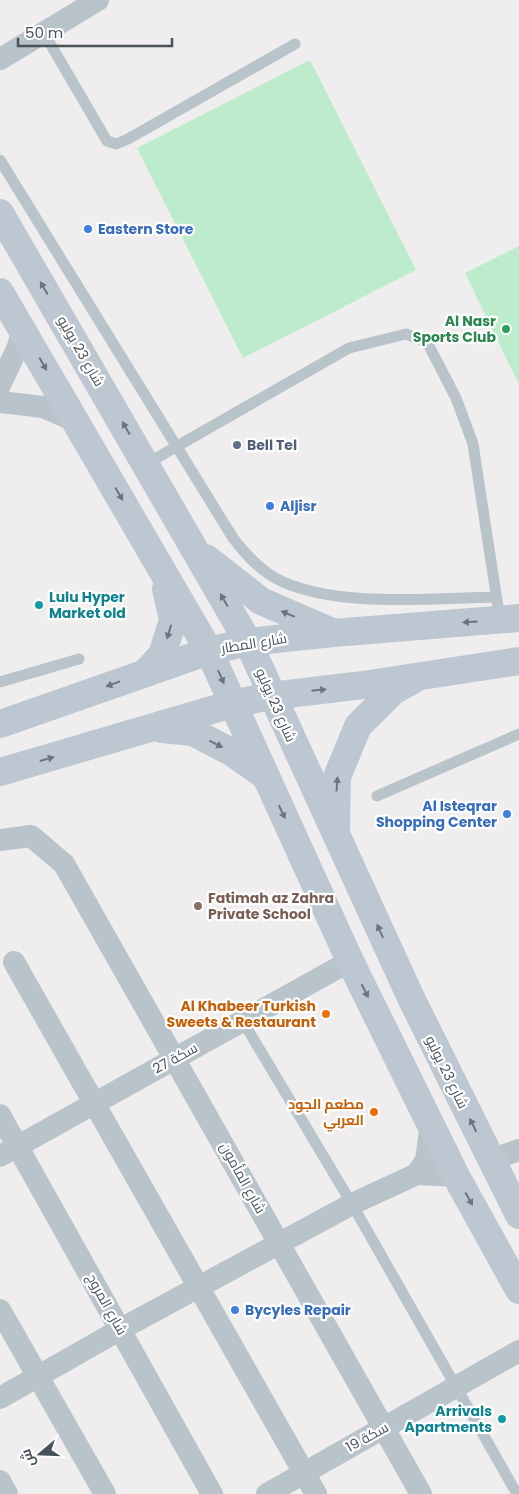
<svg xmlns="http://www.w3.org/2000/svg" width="519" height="1494" font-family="Poppins,Cairo,sans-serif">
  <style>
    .green { fill: #bdeccc }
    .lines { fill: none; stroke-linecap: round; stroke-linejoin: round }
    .lane { stroke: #b9c3ca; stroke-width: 11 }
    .street { stroke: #b9c3ca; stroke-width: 22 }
    .secondary { stroke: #bcc7d1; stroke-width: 28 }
    .oneway { fill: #6a757e }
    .shop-dot { fill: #3f7fe0; stroke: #fff; stroke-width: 2 }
    .leisure-dot { fill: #2e9e5b; stroke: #fff; stroke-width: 2 }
    .service-dot { fill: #5c6f8a; stroke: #fff; stroke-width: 2 }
    .culture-dot { fill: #0f9aa8; stroke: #fff; stroke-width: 2 }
    .education-dot { fill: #8d6e63; stroke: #fff; stroke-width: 2 }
    .food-dot { fill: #e8710a; stroke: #fff; stroke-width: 2 }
    .labels { text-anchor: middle; stroke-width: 4.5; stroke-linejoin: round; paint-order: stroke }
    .shop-label { font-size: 14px; font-weight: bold; fill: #366cbe; stroke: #fff; text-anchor: start }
    .leisure-label { font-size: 14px; font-weight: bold; fill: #27864d; stroke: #fff; text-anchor: end }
    .street-label { font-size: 14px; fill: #47525a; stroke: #fff }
    .service-label { font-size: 14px; font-weight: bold; fill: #4e5e75; stroke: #fff; text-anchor: start }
    .culture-label { font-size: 14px; font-weight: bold; fill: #0d838f; stroke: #fff; text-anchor: start }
    .education-label { font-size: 14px; font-weight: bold; fill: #785e54; stroke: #fff; text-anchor: start }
    .food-label { font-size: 14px; font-weight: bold; fill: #c56008; stroke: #fff; text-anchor: end }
  </style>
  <rect width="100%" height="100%" fill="#f0edee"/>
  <g class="green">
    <polygon points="310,60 416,270 243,358 137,148"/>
    <polygon points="519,246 519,385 465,273"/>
  </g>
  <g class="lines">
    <g class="lane">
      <polyline points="44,33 107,141 116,144 128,139 295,44"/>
      <path d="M0,160L233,538C246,555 261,572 281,581C339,608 432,598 496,597"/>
      <polyline points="146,464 349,348 406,334 427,342 456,398 473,444 500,620"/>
      <polyline points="0,682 79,659"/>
      <polyline points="377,796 519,734"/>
      <polyline points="242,1020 352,1204 517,1494"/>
    </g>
    <g class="street">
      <polyline points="0,59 98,0"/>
      <polyline points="0,385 17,349 23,330"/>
      <polyline points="0,402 43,407 77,422"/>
      <polyline points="0,840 31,836 64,864 421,1494"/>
      <polyline points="14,962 316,1494"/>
      <polyline points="0,1115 212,1494"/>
      <polyline points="0,1156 350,961"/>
      <polyline points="490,1160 519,1150"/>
      <polyline points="417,1174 426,1160 431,1123"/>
      <polyline points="0,1310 105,1494"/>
      <polyline points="0,1398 121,1329 352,1204 417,1174 456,1176"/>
      <polyline points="0,1481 7,1494"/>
      <polyline points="267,1494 519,1351"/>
    </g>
    <g class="secondary">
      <polyline points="0,213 248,642 412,1000 519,1215"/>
      <polyline points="0,292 209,651 350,961 456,1176 519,1290"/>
      <polyline points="206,558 261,601 330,631"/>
      <polyline points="146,672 162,655 173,620 166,589"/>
      <polyline points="0,724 209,651 248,642 333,633 519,618"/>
      <polyline points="162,729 193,732 233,753 264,775"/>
      <polyline points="0,772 232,704 271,696 363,685 519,661"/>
      <polyline points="336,829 337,777 358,726 393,691 413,680"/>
    </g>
  </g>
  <defs><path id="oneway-solid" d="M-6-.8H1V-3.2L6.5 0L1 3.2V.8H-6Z" transform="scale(1.25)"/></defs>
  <g class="oneway">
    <use href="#oneway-solid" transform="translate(44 288) rotate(-120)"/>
    <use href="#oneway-solid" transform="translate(43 364) rotate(60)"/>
    <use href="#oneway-solid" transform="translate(126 428) rotate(-120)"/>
    <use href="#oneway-solid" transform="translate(119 494) rotate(60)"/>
    <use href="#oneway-solid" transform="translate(224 600) rotate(-120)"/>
    <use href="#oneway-solid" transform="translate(288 614) rotate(-157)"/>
    <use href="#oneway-solid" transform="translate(470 622) rotate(176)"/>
    <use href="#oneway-solid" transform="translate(169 632) rotate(107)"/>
    <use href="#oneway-solid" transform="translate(221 677) rotate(66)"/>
    <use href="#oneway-solid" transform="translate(113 684) rotate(160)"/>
    <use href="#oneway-solid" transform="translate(319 690) rotate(-6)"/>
    <use href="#oneway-solid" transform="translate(216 744) rotate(27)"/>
    <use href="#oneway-solid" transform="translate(47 759) rotate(-16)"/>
    <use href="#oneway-solid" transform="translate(337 784) rotate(-86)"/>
    <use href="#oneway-solid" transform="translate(282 812) rotate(65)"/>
    <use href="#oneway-solid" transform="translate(380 931) rotate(-114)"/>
    <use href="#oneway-solid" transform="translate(365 991) rotate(63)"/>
    <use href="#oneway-solid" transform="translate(473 1125) rotate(-116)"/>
    <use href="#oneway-solid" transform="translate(469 1199) rotate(61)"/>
  </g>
  <g class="shop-dot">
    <circle cx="88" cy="229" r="5"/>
    <circle cx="270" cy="506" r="5"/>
    <circle cx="507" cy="814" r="5"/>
    <circle cx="235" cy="1310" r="5"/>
  </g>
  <circle class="leisure-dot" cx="506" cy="329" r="5"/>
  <circle class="service-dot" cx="237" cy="445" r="5"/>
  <g class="culture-dot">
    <circle cx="39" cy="605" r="5"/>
    <circle cx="502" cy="1419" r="5"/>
  </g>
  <circle class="education-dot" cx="198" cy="906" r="5"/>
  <g class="food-dot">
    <circle cx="326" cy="1014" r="5"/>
    <circle cx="374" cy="1112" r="5"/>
  </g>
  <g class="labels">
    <g class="shop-label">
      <text x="98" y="234">Eastern Store</text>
      <text x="280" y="511">Aljisr</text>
      <text x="497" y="811" text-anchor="end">Al Isteqrar<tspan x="497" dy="16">Shopping Center</tspan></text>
      <text x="245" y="1315">Bycyles Repair</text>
    </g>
    <g class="leisure-label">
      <text x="496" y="326">Al Nasr<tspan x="496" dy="16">Sports Club</tspan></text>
    </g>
    <g class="street-label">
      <text transform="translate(81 351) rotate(60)" y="5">شارع 23 يوليو</text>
      <text transform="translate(254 643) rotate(-9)" y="5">شارع المطار</text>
      <text transform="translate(276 705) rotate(66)" y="5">شارع 23 يوليو</text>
      <text transform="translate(175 1058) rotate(-29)" y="5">سكة 27</text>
      <text transform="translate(447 1072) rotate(64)" y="5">شارع 23 يوليو</text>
      <text transform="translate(243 1178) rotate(61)" y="5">شارع المأمون</text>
      <text transform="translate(107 1304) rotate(61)" y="5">شارع المروج</text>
      <text transform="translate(367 1437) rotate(-29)" y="5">سكة 19</text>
    </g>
    <g class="service-label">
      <text x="247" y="450">Bell Tel</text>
    </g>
    <g class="culture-label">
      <text x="49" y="602">Lulu Hyper<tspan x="49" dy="16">Market old</tspan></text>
      <text x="492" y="1416" text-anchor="end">Arrivals<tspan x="492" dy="16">Apartments</tspan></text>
    </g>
    <g class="education-label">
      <text x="208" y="903">Fatimah az Zahra<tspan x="208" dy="16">Private School</tspan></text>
    </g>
    <g class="food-label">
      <text x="316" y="1011">Al Khabeer Turkish<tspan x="316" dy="16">Sweets &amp; Restaurant</tspan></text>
      <text x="364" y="1109">مطعم الجود<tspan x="364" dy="16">العربي</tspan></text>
    </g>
  </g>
  <g transform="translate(40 1454) rotate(251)" stroke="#ffffff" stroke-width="4" paint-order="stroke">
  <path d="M0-4L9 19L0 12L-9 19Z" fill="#47525a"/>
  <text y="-8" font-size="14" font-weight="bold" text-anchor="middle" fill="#47525a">ش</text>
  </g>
  <path d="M18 38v8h154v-8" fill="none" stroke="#47525a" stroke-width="2.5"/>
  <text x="25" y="38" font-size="15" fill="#47525a" stroke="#ffffff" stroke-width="4" paint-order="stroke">50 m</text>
</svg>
